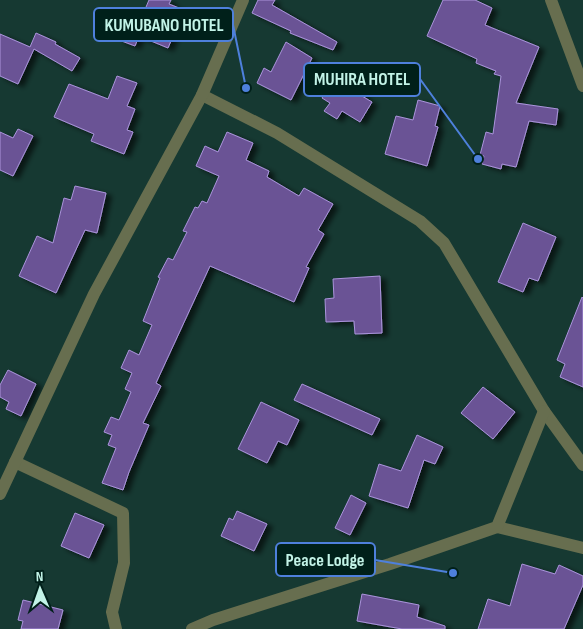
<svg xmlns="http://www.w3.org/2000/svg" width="583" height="629" font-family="'Sofia Sans Condensed',sans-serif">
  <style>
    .building { fill: #6a5395; stroke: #ab94dc; filter: url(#shadow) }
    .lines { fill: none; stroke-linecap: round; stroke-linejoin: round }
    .minor { stroke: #676e4f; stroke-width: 12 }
    .leader { fill: none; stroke: #4e80dc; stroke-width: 2 }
    .callout-dot { fill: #4e80dc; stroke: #00201a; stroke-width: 2 }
    .callout { fill: #00201a; stroke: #4e80dc; stroke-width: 2 }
    .callout-label { font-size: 18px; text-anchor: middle; font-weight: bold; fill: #c2f3e7 }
  </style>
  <defs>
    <filter id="shadow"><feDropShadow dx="5.5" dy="3" stdDeviation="2.5" flood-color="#0009"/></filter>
  </defs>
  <rect width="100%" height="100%" fill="#163932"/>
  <g class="building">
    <polygon points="149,0 171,0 169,4 184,10 168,48 139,36 135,46 119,40 127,21 138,26"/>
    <polygon points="258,0 275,0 272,5 337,42 333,50 290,33 291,31 252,13"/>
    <polygon points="443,0 475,0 492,8 485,25 539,47 516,103 558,109 556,125 529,121 516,167 502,164 501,169 482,164 484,156 480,155 486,132 493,134 501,76 494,74 496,71 476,63 477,59 427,36"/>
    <polygon points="36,33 56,42 55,44 80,58 72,71 34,49 18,84 0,76 0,34 30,47"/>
    <polygon points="286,42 312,58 291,100 257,83 264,68 271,72"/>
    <polygon points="337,74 364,91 362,96 372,102 360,122 342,111 337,119 324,111 330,103 322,98"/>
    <polygon points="117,76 137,83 127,106 135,109 127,130 133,132 124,154 91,141 94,134 54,117 69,84 108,99"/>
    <polygon points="418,100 440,106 435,126 438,127 427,166 385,154 396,116 413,120"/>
    <polygon points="18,129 33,136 13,176 0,170 0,132 13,138"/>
    <polygon points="227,132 253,143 246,160 269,171 267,177 299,196 304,188 333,204 318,230 324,234 306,267 309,268 294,302 210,266 156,383 161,386 143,423 149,425 129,472 123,490 102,483 116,448 108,445 112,435 104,432 111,417 119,420 131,392 125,389 132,373 121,368 129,350 139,355 152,325 143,321 160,278 158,277 168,258 173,260 187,232 183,231 195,207 198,208 202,201 207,203 219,176 196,166 205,146 218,152"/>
    <polygon points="75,186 106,193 97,233 85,230 56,293 19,276 37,236 53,243 64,198 71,200"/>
    <polygon points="523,223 556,237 538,281 529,278 523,292 498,282"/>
    <polygon points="380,276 382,333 355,334 354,321 326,322 325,299 334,298 333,279"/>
    <polygon points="582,297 583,298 583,387 560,377 565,364 557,360"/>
    <polygon points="8,370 36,384 21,416 6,409 9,402 0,397 0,385"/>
    <polygon points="302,384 380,419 372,435 294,400"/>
    <polygon points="483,387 515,412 493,439 461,413"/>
    <polygon points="261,402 299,420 287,445 278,441 267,463 238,449"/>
    <polygon points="417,435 443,447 435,464 424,460 408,508 369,496 379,464 401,471"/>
    <polygon points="351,495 366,503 350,535 335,528"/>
    <polygon points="237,511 267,524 254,551 221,536 229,518 233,520"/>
    <polygon points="75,513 104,525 89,558 61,546"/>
    <polygon points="522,564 555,574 559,565 583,576 583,585 564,629 478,629 488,599 510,606"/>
    <polygon points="362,594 419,605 417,617 445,626 445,629 402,629 357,621"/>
    <polygon points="23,600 63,610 58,629 21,629 23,621 18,620"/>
  </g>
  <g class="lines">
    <g class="minor">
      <polyline points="551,0 583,86"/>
      <polyline points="202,95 277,133 420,221 444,243 544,411 583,465"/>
      <polyline points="15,462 123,513 124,563 112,612 116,629"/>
      <polyline points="0,494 94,294 202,95 243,0"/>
      <polyline points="497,527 583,548"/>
      <polyline points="192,629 213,620 390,564 497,527 544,411"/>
    </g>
  </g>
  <path class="leader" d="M246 88L233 25M478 159L420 79M453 573L375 560"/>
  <g class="callout-dot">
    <circle cx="246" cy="88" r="5"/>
    <circle cx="478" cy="159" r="5"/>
    <circle cx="453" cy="573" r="5"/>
  </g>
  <g class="callout">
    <rect x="94" y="8" width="139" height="33" rx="5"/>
    <rect x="304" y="63" width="116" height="33" rx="5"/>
    <rect x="276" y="543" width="99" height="33" rx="5"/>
  </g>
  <g class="callout-label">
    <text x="164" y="31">KUMUBANO HOTEL</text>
    <text x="362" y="85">MUHIRA HOTEL</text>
    <text x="325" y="566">Peace Lodge</text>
  </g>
  <g transform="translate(40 589) rotate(358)" stroke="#00201a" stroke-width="4" paint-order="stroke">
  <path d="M0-4L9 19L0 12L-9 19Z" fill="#c2f3e7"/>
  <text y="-8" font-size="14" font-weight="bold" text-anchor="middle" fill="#c2f3e7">N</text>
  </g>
</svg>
